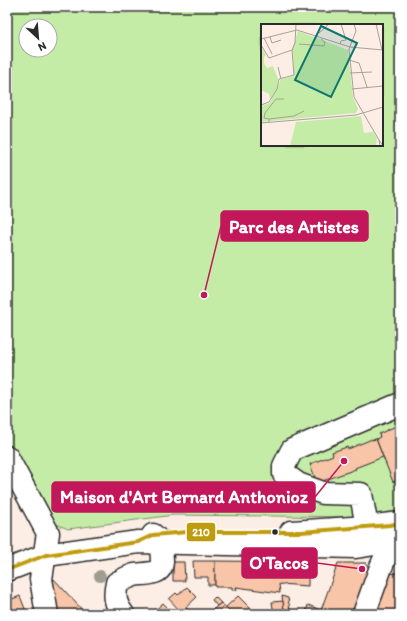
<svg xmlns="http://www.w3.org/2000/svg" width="407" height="621" font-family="Itim,sans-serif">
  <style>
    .green { fill: #c4eca7; stroke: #788c69; fill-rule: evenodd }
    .building { fill: #f8c5a8; stroke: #2b2b2b }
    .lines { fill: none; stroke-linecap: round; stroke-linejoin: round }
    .minor-casing { stroke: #2b2b2b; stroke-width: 25 }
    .major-casing { stroke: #2b2b2b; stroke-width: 25 }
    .minor { stroke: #fff; stroke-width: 22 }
    .major { stroke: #fff; stroke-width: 22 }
    .bus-1-casing { stroke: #fff; stroke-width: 7 }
    .bus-1 { stroke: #bf9c0e; stroke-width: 4 }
    .tree { fill: #9e9d90 }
    .bus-dot { fill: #2b2b2b; stroke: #fff; stroke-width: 1.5 }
    .inset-road { fill: none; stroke: #a9a09b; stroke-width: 1 }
    .view { fill: #0f766e; fill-opacity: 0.15; stroke: #0f766e; stroke-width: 2 }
    .inset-edge { fill: none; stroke: #2b2b2b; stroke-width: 2 }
    .leader { fill: none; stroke: #c2185b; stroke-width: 1.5 }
    .callout-dot { fill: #c2185b; stroke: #fff; stroke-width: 1.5 }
    .callout { fill: #c2185b; stroke: #c2185b; stroke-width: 1.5 }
    .callout-label { font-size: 18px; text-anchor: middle; font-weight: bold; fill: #fff }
    .line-badge { stroke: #fff; stroke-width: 1.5 }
    .badge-label { font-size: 11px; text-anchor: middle; font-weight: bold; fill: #fff }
  </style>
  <rect width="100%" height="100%" fill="#fdeee5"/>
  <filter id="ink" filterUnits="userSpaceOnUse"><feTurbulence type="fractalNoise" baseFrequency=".025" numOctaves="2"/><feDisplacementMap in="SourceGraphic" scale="8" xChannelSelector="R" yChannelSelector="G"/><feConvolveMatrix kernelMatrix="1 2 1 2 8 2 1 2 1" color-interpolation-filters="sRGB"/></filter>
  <g filter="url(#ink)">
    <path class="green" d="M7,7H400V511L360,517L174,515L68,529L49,521L7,446ZM262,25H382V145H262ZM26,26H50V50H26Z"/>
    <g class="building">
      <polygon points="400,424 400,479 393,482 376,439 380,437 379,434"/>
      <polygon points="372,439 372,440 376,439 383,457 355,468 356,469 317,483 310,464 333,455 332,452 347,447 348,449"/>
      <polygon points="193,561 215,561 215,585 208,585 208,577 194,577"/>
      <polygon points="215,561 308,562 308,586 279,584 280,593 236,587 237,590 232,590 232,587 215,587"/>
      <polygon points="173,562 184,562 185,581 173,581"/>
      <polygon points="338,563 366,563 370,570 354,614 334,614 321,610"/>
      <polygon points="400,572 400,614 387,614 377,610 390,574"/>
      <polygon points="54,579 85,613 83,614 56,614 51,584"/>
      <polygon points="187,587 197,597 181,612 169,599 176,593 178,595"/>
      <polygon points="20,596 27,614 7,614 7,601"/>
      <polygon points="238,596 256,614 233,614 226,607"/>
      <polygon points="282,596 288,598 290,610 284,610"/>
      <polygon points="215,597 221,603 217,606 212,600"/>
      <polygon points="283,601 284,614 274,614 272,602"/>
      <polygon points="163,603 174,614 151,614"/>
      <polygon points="221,603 233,614 209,614 217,606"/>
      <polygon points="308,605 321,610 334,614 305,614"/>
      <polygon points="186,607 191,614 179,614"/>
    </g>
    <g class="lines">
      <g class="minor-casing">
        <g id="minor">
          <polyline points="7,457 48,533 41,579 47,614"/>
          <polyline points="367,527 361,494 323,493 298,484 284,474 284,466 292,450 400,404"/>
          <path d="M123,614C115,604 114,596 117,583C122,580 128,577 134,575C144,573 161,576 162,562C162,556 161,549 161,543L153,535"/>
          <polyline points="364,614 381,567 392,542"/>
        </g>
      </g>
      <g class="major-casing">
        <g id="major">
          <polyline points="291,532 367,527 400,523"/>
          <polyline points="7,570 46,555 138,542 356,547 400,540"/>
        </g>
      </g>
      <use href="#minor" class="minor"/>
      <use href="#major" class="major"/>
      <g class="bus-1-casing">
        <polyline id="bus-1" points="7,570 46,555 138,542 153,535 187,532 301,532 390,525 400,523"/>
      </g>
      <use href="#bus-1" class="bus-1"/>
    </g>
    <circle class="tree" cx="100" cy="576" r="6"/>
  </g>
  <circle class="bus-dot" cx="275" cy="532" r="3.5"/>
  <g transform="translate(261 24)">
    <rect width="122" height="122" fill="#fdeee5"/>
    <path d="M37,7L87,26L92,73L97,85L95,89L0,98V82L9,79L20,55L33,52L31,25ZM0,23L5,31L3,33V39L6,44L12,42L17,55L16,65L9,75L8,70L0,66ZM100,92L103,109L112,108L116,114L115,122H29L35,98Z" fill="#c4eca7"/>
    <path class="inset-road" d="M93,0L95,7L88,25L93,73L118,116M115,0L121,26M58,9L68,0M9,13L11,19L20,16M3,14L11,30M0,15L36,6L89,23L122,26M38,20L63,22L64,18L60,15M79,20L80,17L85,16L80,0M0,21L8,34L31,26M88,36L98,39L106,63M17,43L20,55M89,49L111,48M91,65L122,62M0,81L8,78L16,65L18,55L33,51L31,26L34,19L35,0M8,95L33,92L43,87M8,98V95L3,94L4,89L15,75H23M0,99L95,91L122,83M119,122L118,116L122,122"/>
    <path class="view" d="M60,2L96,19L70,73L34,56Z"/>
    <rect width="122" height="122" class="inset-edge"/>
  </g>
  <path class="leader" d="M204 295L221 226M344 461L315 497M362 569L317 563"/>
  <g class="callout-dot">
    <circle cx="204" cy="295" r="4"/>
    <circle cx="344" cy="461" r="4"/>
    <circle cx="362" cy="569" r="4"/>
  </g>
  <g class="callout">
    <rect x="221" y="211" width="147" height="30" rx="4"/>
    <rect x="52" y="482" width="263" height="30" rx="4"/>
    <rect x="242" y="548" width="75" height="30" rx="4"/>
  </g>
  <g class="callout-label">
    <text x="294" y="233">Parc des Artistes</text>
    <text x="184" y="503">Maison d'Art Bernard Anthonioz</text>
    <text x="279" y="569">O'Tacos</text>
  </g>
  <rect class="line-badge" x="186" y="522" width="30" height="20" rx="4" fill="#bf9c0e"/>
  <g class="badge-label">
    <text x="201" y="536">210</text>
  </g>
  <rect width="407" height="621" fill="none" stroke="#fff" stroke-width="24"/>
  <rect x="12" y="12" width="383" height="597" fill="none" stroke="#2b2b2b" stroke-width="1.5" filter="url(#ink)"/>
  <g transform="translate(38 38) rotate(154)"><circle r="19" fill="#ffffff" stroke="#aaaaaa"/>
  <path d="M0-3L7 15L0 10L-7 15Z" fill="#2b2b2b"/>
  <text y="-6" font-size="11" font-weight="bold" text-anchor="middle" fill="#2b2b2b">N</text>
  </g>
</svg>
